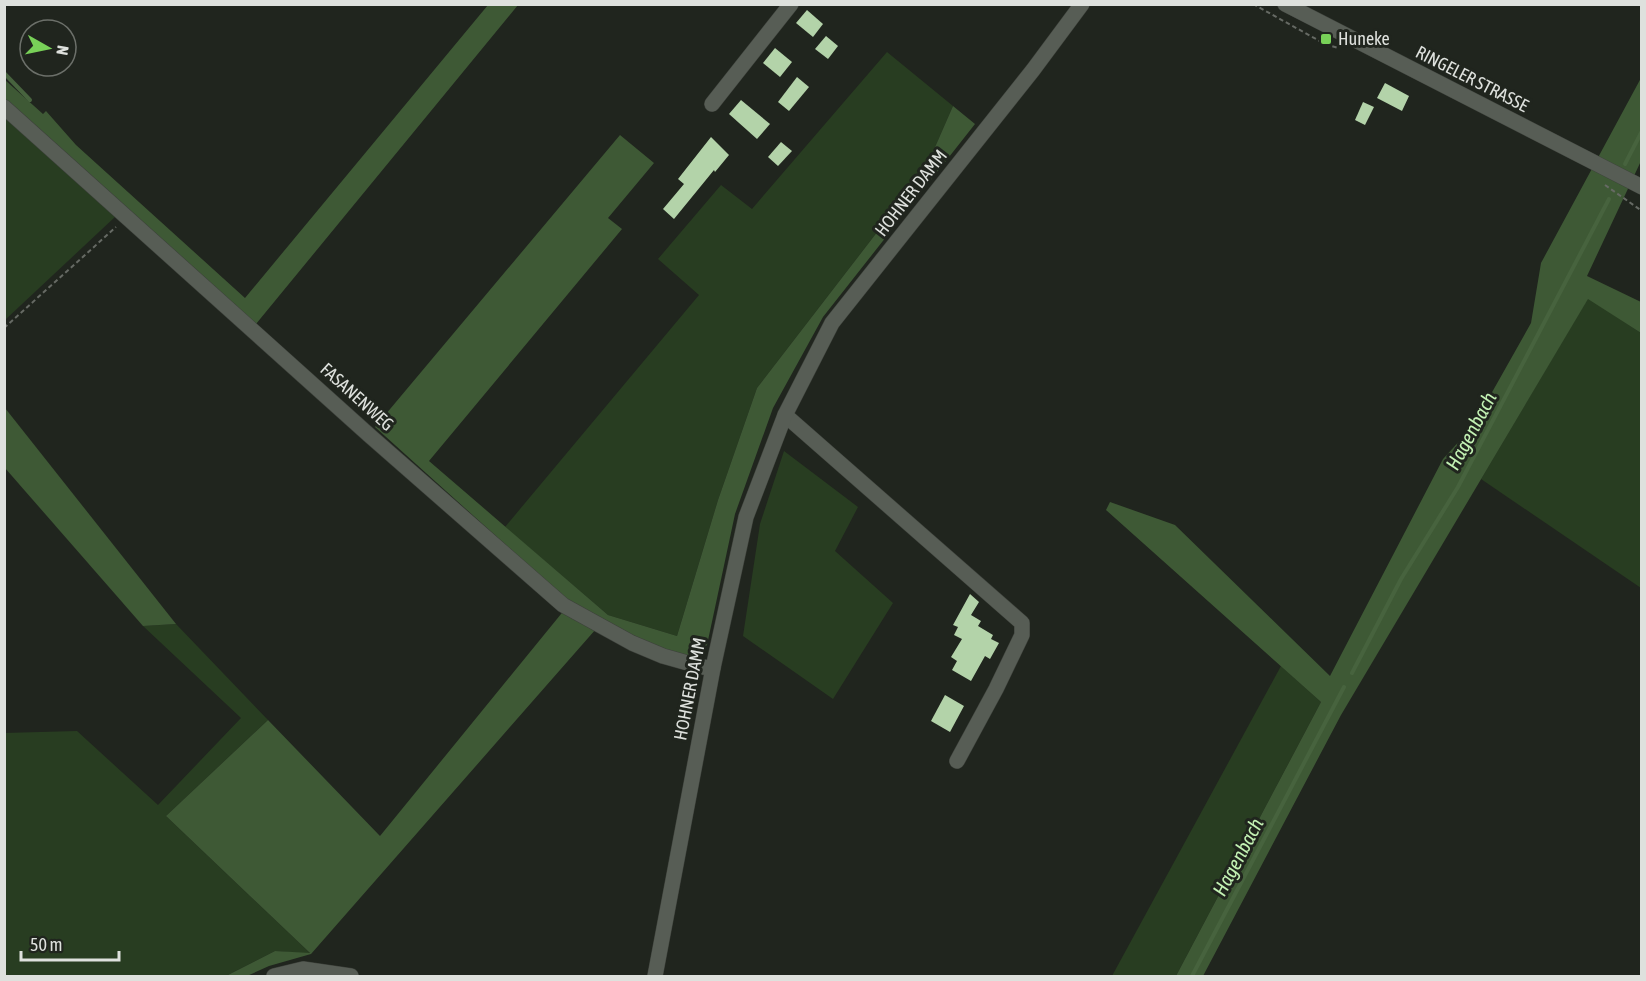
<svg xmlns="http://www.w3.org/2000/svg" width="1646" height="981" font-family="'Asap Condensed',sans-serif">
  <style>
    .green { fill: #283d21 }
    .forest { fill: #3e5935 }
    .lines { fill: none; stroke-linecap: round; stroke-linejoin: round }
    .stream { stroke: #47633e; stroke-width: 4 }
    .building { fill: #b3d3a9 }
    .minor-casing { stroke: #3d413b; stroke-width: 16 }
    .path { stroke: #666a64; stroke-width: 2; stroke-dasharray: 4.5 3; stroke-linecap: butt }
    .minor { stroke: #575d55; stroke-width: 15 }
    .poi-dot { fill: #78d158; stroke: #20251e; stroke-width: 2 }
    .labels { text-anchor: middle; stroke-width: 6; stroke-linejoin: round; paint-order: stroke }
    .poi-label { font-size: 18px; fill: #dee1dd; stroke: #20251e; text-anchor: start }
    .street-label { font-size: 18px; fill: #dee1dd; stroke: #20251e }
    .water-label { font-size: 20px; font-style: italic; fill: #c3f2b4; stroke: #20251e }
  </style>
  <rect width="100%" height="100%" fill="#20251e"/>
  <g class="green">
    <polygon points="887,52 953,106 925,170 757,388 718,500 677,636 608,615 505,527 699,295 658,259 721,185 752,209"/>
    <polygon points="5,116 116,216 5,320"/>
    <polygon points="1588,298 1641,333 1641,588 1481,479"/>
    <polygon points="784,451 858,507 835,551 893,603 833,699 743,636 760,524"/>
    <polygon points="176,624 268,720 166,816 311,954 275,951 226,976 5,976 4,733 77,731 158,805 241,718 143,626"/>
    <polygon points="1281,666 1321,702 1176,976 1112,976"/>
  </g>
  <g class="forest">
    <polygon points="488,5 518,5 256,324 5,116 5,80 43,114 46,111 76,145 245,298"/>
    <polygon points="1641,78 1641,161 1587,276 1641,302 1641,333 1588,299 1341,715 1203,976 1176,976 1321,702 1106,510 1110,502 1175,525 1330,676 1443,459 1473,426 1531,323 1541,263"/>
    <polygon points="953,106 975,124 823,317 773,408 735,514 707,645 693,658 662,649 603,621 311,954 269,966 247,976 226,976 275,951 310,953 166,816 268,720 380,836 570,603 375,427 620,135 654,163 608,218 622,229 429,461 608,615 677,636 718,500 757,388 925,170"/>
    <polygon points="4,408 5,408 176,624 143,626 5,468"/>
  </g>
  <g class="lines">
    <g class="stream">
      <polyline points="4,73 30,100"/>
      <polyline points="1625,164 1642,131"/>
      <polyline points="1352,673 1401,579 1458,487 1609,199"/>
      <polyline points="1192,976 1344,687"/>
    </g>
  </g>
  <g class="building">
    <polygon points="807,10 823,24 813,37 796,23"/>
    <polygon points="826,36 838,46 828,59 815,49"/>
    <polygon points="775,48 792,62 780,77 763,63"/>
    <polygon points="797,77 809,87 789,111 778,102"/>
    <polygon points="1385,83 1409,96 1402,111 1377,98"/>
    <polygon points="741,100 770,124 757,139 729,114"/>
    <polygon points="1363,102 1374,107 1365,125 1355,120"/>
    <polygon points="711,137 729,155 715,172 714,170 674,219 663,209 684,184 678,179"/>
    <polygon points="781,142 792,151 778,166 768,157"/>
    <polygon points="970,594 979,602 971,615 981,621 978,626 993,635 991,639 999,643 990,659 985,656 971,681 952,670 957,661 951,657 962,639 954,635 958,627 953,625"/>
    <polygon points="945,695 964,706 950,732 931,721"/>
  </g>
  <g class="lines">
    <g class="minor-casing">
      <g id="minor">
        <polyline points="1285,4 1642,187"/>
        <polyline points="712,104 791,4"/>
        <polyline points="4,107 369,435 563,605 632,643 663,656 702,667 713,668"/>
        <polyline points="785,415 1022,623 1022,635 996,689 957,761"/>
        <polyline points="274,976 303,969 351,976"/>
        <polyline points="655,976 713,668 746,517 785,415 832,323 1033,70 1082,4"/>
      </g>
    </g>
    <g class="path">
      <polyline points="1253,4 1325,44 1338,48"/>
      <polyline points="1605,185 1642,211"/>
      <polyline points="4,328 116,227"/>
    </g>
    <use href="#minor" class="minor"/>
  </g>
  <rect class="poi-dot" x="1320" y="33" width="12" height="12" rx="3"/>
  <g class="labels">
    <g class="poi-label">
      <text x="1338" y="45">Huneke</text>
    </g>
    <g class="street-label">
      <text transform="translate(1472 79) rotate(27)" y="6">RINGELER STRASSE</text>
      <text transform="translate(911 193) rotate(-52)" y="6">HOHNER DAMM</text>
      <text transform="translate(357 397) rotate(42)" y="6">FASANENWEG</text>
      <text transform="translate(690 689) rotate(-79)" y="6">HOHNER DAMM</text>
    </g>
    <g class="water-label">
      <text transform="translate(1471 431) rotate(-62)" y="7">Hagenbach</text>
      <text transform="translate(1238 857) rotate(-62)" y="7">Hagenbach</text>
    </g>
  </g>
  <rect width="1646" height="981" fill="none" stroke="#dee1dd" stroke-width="12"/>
  <g transform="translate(48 48) rotate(99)"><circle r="28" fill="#20251e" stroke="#6c706a" stroke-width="1.5"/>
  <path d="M0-4.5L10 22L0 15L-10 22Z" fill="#78d158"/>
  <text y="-9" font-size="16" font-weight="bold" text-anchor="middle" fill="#dee1dd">N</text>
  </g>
  <path d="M21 951v9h98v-9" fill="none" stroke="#dee1dd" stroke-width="3"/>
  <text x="30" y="951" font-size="18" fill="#dee1dd" stroke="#20251e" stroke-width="4.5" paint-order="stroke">50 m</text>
</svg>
